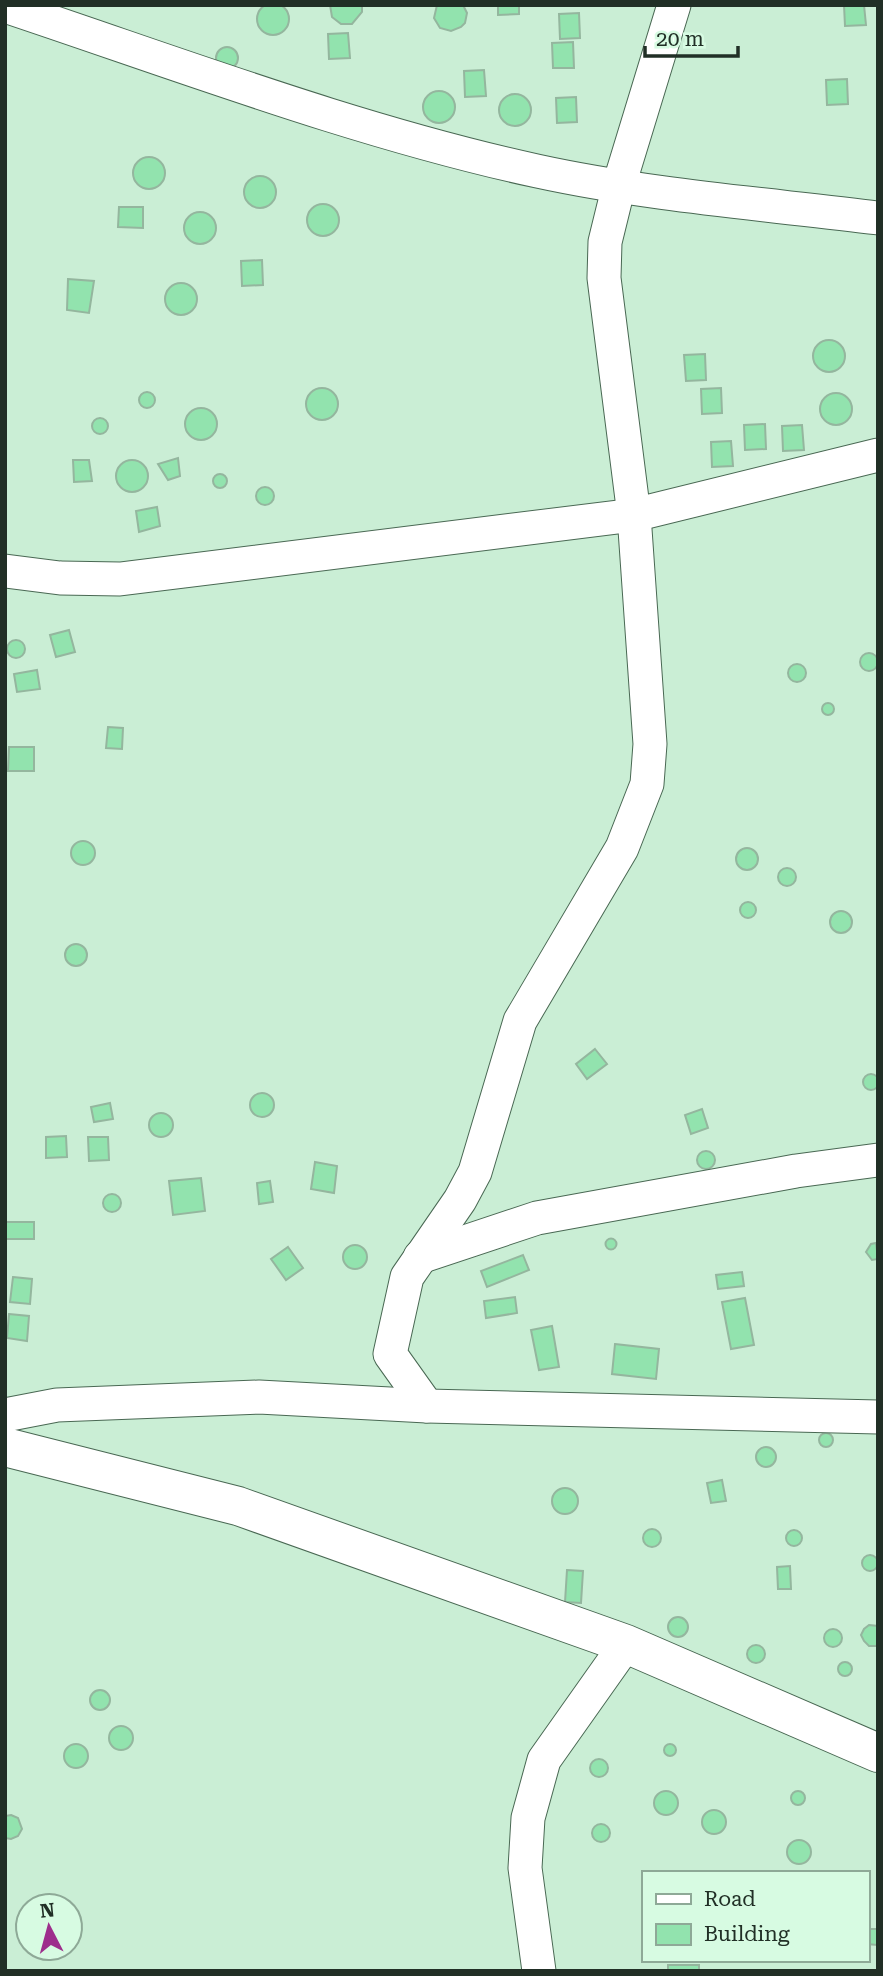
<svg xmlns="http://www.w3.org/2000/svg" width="883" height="1976" font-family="'Roboto Serif',serif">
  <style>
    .building { fill: #92e3ae; stroke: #94b69e; stroke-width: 2 }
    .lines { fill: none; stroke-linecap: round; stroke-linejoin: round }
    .minor-casing { stroke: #496853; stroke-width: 35 }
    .secondary-casing { stroke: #496853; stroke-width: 40 }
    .minor { stroke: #fff; stroke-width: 33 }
    .secondary { stroke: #fff; stroke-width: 38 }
  </style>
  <rect width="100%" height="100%" fill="#caeed5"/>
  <g class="building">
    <circle cx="273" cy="19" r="16"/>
    <polygon points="330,5 362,5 362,12 352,24 341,24 332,17"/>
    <polygon points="437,5 463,5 467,13 465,23 461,27 451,31 440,28 434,18"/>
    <polygon points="498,5 519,5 519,14 498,15"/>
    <polygon points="844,5 864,5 866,25 845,26"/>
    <polygon points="579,13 580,38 560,39 559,14"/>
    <polygon points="348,33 350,58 329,59 328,34"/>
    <polygon points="573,42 574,68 553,68 552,43"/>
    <circle cx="227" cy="58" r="11"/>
    <polygon points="484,70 486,96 465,97 464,71"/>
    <polygon points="847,79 848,104 827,105 826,80"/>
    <circle cx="439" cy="107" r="16"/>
    <circle cx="515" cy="110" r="16"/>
    <polygon points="576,97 577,122 557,123 556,98"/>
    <circle cx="149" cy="173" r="16"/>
    <circle cx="260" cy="192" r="16"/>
    <circle cx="323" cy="220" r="16"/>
    <polygon points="119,207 143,207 143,228 118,227"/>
    <circle cx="200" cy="228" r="16"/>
    <polygon points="262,260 263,285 242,286 241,261"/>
    <polygon points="68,279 94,281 89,313 67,310"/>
    <circle cx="181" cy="299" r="16"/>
    <circle cx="829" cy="356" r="16"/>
    <polygon points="705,354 706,380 686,381 684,355"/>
    <circle cx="322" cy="404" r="16"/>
    <polygon points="721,388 722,413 702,414 701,389"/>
    <circle cx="147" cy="400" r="8"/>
    <circle cx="836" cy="409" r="16"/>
    <circle cx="201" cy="424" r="16"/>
    <circle cx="100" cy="426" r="8"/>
    <polygon points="765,424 766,449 745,450 744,425"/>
    <polygon points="802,425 804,450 783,451 782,426"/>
    <polygon points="731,441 733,466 712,467 711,442"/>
    <polygon points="178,458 180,476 168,480 158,464"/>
    <circle cx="132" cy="476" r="16"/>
    <polygon points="73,460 89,460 92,481 74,482"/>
    <circle cx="220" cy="481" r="7"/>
    <circle cx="265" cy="496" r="9"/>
    <polygon points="157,507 160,526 139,532 136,511"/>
    <polygon points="69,630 75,652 56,657 50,635"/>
    <circle cx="16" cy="649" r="9"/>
    <circle cx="869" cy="662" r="9"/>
    <circle cx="797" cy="673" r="9"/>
    <polygon points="37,670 40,689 17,692 14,674"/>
    <circle cx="828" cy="709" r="6"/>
    <polygon points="108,727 123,728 122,749 106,748"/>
    <polygon points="9,747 34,747 34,771 8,771"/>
    <circle cx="83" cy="853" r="12"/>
    <circle cx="747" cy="859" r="11"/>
    <circle cx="787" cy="877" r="9"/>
    <circle cx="748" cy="910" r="8"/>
    <circle cx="841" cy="922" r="11"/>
    <circle cx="76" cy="955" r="11"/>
    <polygon points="595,1049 607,1064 587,1079 576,1064"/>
    <circle cx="871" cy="1082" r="8"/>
    <circle cx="262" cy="1105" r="12"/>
    <polygon points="110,1103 113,1119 94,1122 91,1107"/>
    <polygon points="702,1109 708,1128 691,1134 685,1115"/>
    <circle cx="161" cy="1125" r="12"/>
    <polygon points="66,1136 67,1157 46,1158 46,1137"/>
    <polygon points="88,1137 108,1137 109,1160 89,1161"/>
    <circle cx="706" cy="1160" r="9"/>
    <polygon points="315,1162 337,1166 334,1193 311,1189"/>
    <polygon points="201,1178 205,1211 173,1215 169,1181"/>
    <polygon points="270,1181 273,1202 259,1204 257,1183"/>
    <circle cx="112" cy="1203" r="9"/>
    <rect x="5" y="1222" width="29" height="17"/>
    <circle cx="611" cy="1244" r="5.5"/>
    <polygon points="876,1243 878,1259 872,1260 866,1252 871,1244"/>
    <circle cx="355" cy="1257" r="12"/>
    <polygon points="288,1247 303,1268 286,1280 271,1259"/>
    <polygon points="523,1255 529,1270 487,1287 481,1271"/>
    <polygon points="742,1272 744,1286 718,1289 716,1275"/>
    <polygon points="13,1277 32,1279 30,1304 10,1302"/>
    <polygon points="515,1297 517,1313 486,1318 484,1301"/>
    <polygon points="745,1298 754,1345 731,1349 722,1302"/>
    <polygon points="9,1314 29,1316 27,1341 7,1338"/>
    <polygon points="552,1326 559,1367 539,1370 531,1330"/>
    <polygon points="615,1344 659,1349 656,1379 612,1374"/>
    <circle cx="826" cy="1440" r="7"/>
    <circle cx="766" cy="1457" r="10"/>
    <polygon points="722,1480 726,1501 711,1503 707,1483"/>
    <circle cx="565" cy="1501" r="13"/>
    <circle cx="652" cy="1538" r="9"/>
    <circle cx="794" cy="1538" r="8"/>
    <circle cx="870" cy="1563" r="8"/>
    <polygon points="790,1566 791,1589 778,1589 777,1567"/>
    <polygon points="567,1570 583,1571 581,1603 565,1602"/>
    <circle cx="678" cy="1627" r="10"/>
    <polygon points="869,1625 878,1626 878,1644 876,1646 869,1646 864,1641 861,1635 864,1629"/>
    <circle cx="833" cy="1638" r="9"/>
    <circle cx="756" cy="1654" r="9"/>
    <circle cx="845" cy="1669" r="7"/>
    <circle cx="100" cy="1700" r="10"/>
    <circle cx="121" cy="1738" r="12"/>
    <circle cx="76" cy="1756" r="12"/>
    <circle cx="670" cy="1750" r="6"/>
    <circle cx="599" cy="1768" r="9"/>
    <circle cx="798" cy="1798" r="7"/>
    <circle cx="666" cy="1803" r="12"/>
    <circle cx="714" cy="1822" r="12"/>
    <polygon points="11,1815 18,1818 22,1829 18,1836 11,1839 5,1838 5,1816"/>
    <circle cx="601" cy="1833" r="9"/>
    <circle cx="799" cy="1852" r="12"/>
    <polygon points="867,1929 877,1929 877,1945 867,1944"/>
    <rect x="668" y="1965" width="31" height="6"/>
  </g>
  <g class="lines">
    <g class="minor-casing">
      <g id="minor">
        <path d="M5,6C179,64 358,132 537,171C647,195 765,204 878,218"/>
        <polyline points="5,571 60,578 120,579 634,515 878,455"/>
        <polyline points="420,1257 537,1218 796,1171 878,1160"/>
        <polyline points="427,1406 390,1354 407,1277 460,1200 475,1172 520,1021 622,848 647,784 650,744 634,515 604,278 605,242 619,185 674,5"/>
        <polyline points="5,1415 57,1405 259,1397 427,1406 878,1417"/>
        <polyline points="539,1971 525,1868 528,1818 544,1760 626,1644"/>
      </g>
    </g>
    <g class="secondary-casing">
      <polyline id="secondary" points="5,1447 238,1506 626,1644 878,1753"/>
    </g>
    <use href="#minor" class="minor"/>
    <use href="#secondary" class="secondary"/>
  </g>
  <rect width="883" height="1976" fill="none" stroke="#212f26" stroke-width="14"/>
  <rect x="642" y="1871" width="228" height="91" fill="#d7fbe2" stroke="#8ea997" stroke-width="2"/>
  <rect x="656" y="1894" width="35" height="10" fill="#ffffff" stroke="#8ea997" stroke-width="2"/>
  <text x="704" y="1906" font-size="21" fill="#212f26">Road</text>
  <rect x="656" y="1924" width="35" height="21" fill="#92e3ae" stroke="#8ea997" stroke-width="2"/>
  <text x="704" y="1941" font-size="21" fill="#212f26">Building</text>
  <g transform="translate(49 1927) rotate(354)"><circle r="33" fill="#d7fbe2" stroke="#8ea997" stroke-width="2"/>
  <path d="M0-5L12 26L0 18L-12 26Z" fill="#9d2e8c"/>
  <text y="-10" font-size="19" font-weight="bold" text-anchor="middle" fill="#212f26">N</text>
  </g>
  <path d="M645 46v10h93v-10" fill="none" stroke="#212f26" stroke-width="3.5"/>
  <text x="656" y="46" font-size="21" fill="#212f26" stroke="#d7fbe2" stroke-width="5" paint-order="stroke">20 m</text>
</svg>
